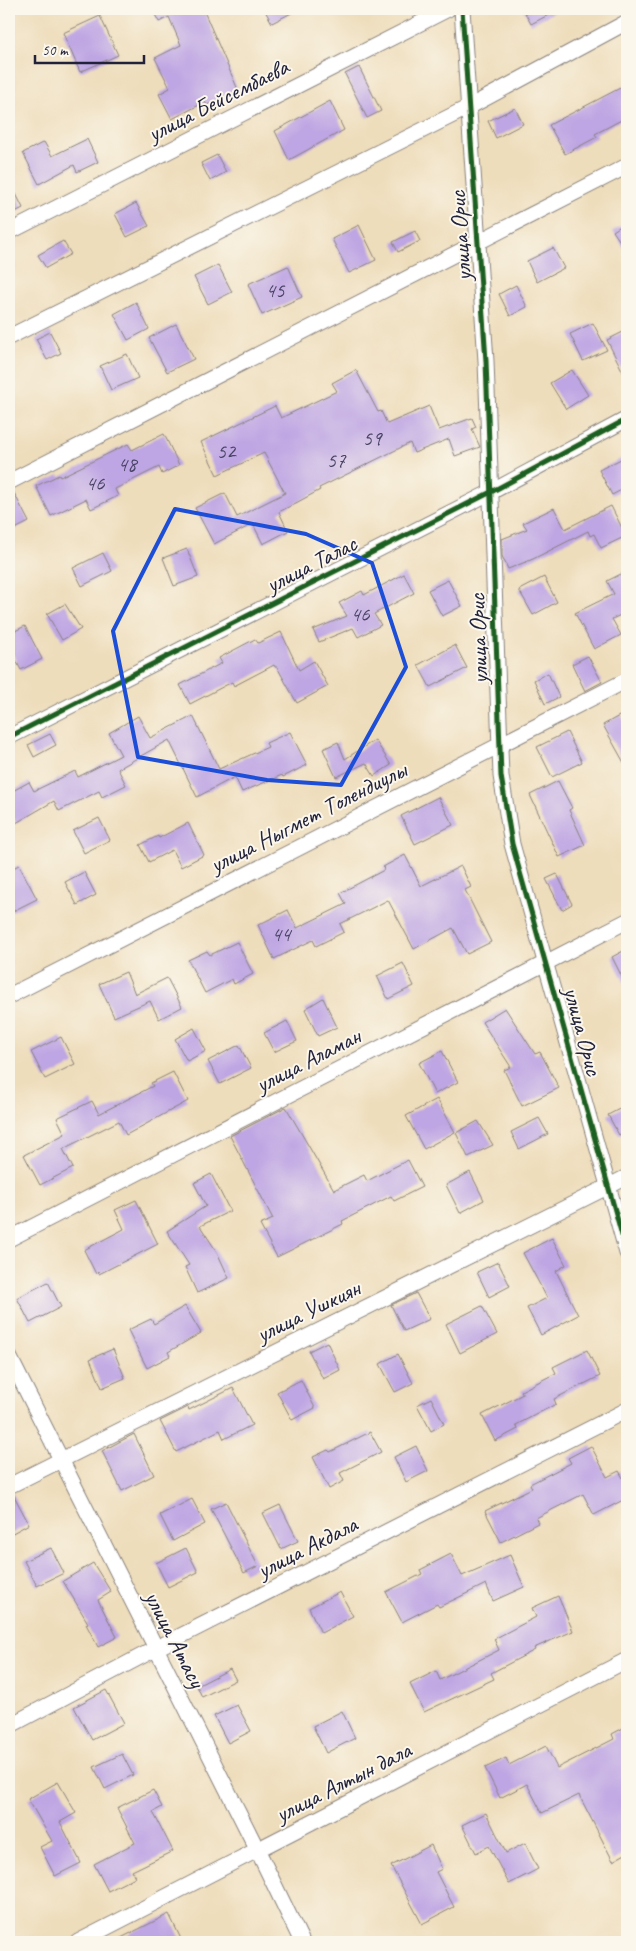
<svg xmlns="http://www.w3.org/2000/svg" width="636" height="1951" font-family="Caveat,sans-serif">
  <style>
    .building { fill: #bea5e3 }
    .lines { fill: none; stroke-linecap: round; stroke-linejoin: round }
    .minor-casing { stroke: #88807b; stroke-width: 17 }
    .minor { stroke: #fff; stroke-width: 15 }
    .cycleway-casing { stroke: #fbf7ec; stroke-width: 8 }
    .cycleway { stroke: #1b5e20; stroke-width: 5 }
    .marked { fill: none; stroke: #1d4ed8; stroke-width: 4; stroke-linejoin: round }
    .labels { text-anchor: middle; stroke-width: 4; stroke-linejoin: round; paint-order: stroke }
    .number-label { font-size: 21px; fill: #494365 }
    .street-label { font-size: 24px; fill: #22223b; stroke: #fbf7ec }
  </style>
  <rect width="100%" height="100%" fill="#fbf7ec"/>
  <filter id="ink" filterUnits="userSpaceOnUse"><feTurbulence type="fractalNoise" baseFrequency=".02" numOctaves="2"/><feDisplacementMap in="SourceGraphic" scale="10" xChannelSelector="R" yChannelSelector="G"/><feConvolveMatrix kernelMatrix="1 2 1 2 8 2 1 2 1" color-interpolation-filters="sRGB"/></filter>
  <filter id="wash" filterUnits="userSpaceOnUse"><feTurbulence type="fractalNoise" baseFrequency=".0096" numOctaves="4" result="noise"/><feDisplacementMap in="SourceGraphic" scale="20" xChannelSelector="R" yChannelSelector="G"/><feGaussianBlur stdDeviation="1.12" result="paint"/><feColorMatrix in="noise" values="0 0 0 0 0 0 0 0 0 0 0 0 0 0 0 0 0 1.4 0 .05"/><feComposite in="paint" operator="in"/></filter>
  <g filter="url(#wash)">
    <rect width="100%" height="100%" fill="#edb"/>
    <g id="blocks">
      <g class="building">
        <polygon points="152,9 203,9 239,92 207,105 205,102 172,119 159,94 170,88 155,58 181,45 169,17 159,22"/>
        <polygon points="264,9 299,9 272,23"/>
        <polygon points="523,9 560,9 531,24"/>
        <polygon points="100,16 118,55 80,72 63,33"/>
        <polygon points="359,67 381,111 367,118 345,74"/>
        <polygon points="624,86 627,92 627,117 595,134 597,137 565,154 549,125"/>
        <polygon points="330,101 344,130 289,160 275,131"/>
        <polygon points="515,108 523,124 496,138 488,121"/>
        <polygon points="87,139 98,162 77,172 74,165 39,184 23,153 44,142 52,156"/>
        <polygon points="217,155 226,172 210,181 201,163"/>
        <polygon points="9,180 23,208 9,215"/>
        <polygon points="136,203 149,226 127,237 115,214"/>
        <polygon points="627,222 627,252 613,231"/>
        <polygon points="359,225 376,260 349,273 332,239"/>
        <polygon points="415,231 420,241 398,252 393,242"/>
        <polygon points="63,241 71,254 46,268 38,255"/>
        <polygon points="553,248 564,268 537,282 527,261"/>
        <polygon points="218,265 232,292 208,304 194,277"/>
        <polygon points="288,266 302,297 262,315 248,284"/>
        <polygon points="516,285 527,307 510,316 499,294"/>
        <polygon points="136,302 149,329 128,340 114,314"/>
        <polygon points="593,323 607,350 583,361 570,334"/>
        <polygon points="176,324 194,359 167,372 149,338"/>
        <polygon points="627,330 627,380 607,340"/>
        <polygon points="50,332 61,353 47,360 36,339"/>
        <polygon points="127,354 138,378 111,390 100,366"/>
        <polygon points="356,370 378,412 381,411 387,424 429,406 439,430 472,418 476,427 472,429 480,447 455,456 449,439 414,453 410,443 319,488 320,490 279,512 288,531 263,544 253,524 214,544 195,508 225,493 237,517 285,493 264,453 217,475 201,442 275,406 281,418 337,391 332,383"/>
        <polygon points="572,370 588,395 566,409 550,383"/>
        <polygon points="164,434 179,465 162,474 159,467 115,489 118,496 91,509 86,499 51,516 36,486 59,475 60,477 128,444 132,450"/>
        <polygon points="627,456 627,487 612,495 599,470"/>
        <polygon points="9,491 13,491 29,522 9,532"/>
        <polygon points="611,506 626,536 601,548 594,534 590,536 588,531 533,559 508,569 502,556 502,539 527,529 523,523 554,508 565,529"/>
        <polygon points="187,549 198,577 174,586 163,558"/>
        <polygon points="103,553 112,571 82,586 73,568"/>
        <polygon points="627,571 627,612 612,619 621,635 594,649 575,613 614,594 607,581"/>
        <polygon points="404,574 414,593 374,614 381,625 358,637 353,628 319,642 313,630 347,616 339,603 362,591 364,595"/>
        <polygon points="544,577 557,602 533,615 519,590"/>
        <polygon points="448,580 462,606 442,616 428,590"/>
        <polygon points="65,604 81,629 62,640 47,614"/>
        <polygon points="25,626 42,659 21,670 9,647 9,634"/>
        <polygon points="281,632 299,670 314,661 328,686 297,703 277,667 275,667 274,665 234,686 232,682 190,704 180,685 222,663 219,658 255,639 258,643"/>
        <polygon points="455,645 467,668 430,687 418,665"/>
        <polygon points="588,656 602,682 585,691 572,664"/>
        <polygon points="548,673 559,697 545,704 534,680"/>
        <polygon points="621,715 627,726 627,768 603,725"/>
        <polygon points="138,716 150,738 193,716 219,769 268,747 266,743 290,732 307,765 283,777 282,775 242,792 235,777 197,797 169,740 118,769 126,785 102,797 99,791 59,811 54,801 16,823 9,810 9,793 29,782 34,791 75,771 78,777 121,755 109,733"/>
        <polygon points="567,732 582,762 552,777 537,747"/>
        <polygon points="50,734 56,745 34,757 28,745"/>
        <polygon points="375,740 391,765 374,776 366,763 336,777 323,749 338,742 345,759"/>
        <polygon points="558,781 572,808 569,810 585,845 559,857 530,795"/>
        <polygon points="438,797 453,825 415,844 401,816"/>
        <polygon points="99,818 110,840 84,853 73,831"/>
        <polygon points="188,823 204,855 181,867 172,850 149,862 140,845 158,836 159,838"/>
        <polygon points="405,855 421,886 461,866 471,887 465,890 491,942 467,954 453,928 414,949 388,900 340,924 344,932 316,946 313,940 274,959 258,925 288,910 297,928 346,904 340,893 384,870 383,867"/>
        <polygon points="19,865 37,899 9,913 9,870"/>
        <polygon points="84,872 96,895 77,905 65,882"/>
        <polygon points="557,874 572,904 562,910 546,879"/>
        <polygon points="237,942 253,974 234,984 232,979 205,993 188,960 207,951 210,955"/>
        <polygon points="627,949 627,987 612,957"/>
        <polygon points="403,963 414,986 388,999 377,976"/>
        <polygon points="126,972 135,994 167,978 182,1007 159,1019 150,1001 114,1017 99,984"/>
        <polygon points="323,998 337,1027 318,1036 305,1009"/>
        <polygon points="505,1008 535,1054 540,1052 559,1088 522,1106 504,1070 511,1067 482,1022"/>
        <polygon points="287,1021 297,1041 274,1052 264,1033"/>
        <polygon points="194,1028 206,1051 187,1061 175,1039"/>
        <polygon points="61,1037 75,1064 45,1079 31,1052"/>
        <polygon points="239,1045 251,1068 220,1084 208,1061"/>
        <polygon points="442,1051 458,1082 435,1094 419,1063"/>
        <polygon points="173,1072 188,1101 126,1135 119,1121 63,1149 73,1168 40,1185 24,1155 65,1134 57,1118 92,1101 99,1114 153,1086 151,1083"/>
        <polygon points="437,1099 455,1132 424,1149 406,1116"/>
        <polygon points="627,1105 627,1131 619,1135 608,1115"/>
        <polygon points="286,1107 334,1190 364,1175 367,1181 408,1160 422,1187 394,1201 391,1196 342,1221 343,1224 277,1257 260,1225 273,1219 230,1136"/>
        <polygon points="539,1118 548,1134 519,1149 511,1132"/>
        <polygon points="478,1121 493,1145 468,1157 456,1133"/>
        <polygon points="470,1172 484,1200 460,1213 446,1185"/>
        <polygon points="211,1174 230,1211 200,1226 217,1252 229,1278 197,1293 185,1267 189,1265 167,1231 206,1206 194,1183"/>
        <polygon points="136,1200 158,1244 99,1274 98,1272 96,1274 84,1250 124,1229 115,1210"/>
        <polygon points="552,1238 566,1265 556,1271 578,1315 541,1335 527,1308 547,1298 523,1253"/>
        <polygon points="498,1262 510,1286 489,1297 477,1272"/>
        <polygon points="48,1282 61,1307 30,1323 17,1298"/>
        <polygon points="416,1293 430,1319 404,1331 391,1305"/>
        <polygon points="185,1306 201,1333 168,1352 170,1356 147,1368 128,1330 151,1319 154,1324"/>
        <polygon points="482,1306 497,1334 460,1353 446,1324"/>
        <polygon points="327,1342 340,1370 323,1379 309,1351"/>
        <polygon points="113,1349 125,1378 102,1388 90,1359"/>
        <polygon points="587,1350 600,1376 554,1399 556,1404 516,1425 518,1429 495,1441 482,1415 523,1394 521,1391 556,1373 553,1367"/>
        <polygon points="398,1354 413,1383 395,1392 380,1364"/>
        <polygon points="301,1380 315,1408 292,1420 277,1392"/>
        <polygon points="233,1388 252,1425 224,1439 220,1430 176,1452 160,1421 188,1407 189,1410"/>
        <polygon points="431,1398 444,1424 431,1431 417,1405"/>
        <polygon points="370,1432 381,1452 340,1473 344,1481 329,1489 313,1457 328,1450 330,1452"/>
        <polygon points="134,1434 154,1475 122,1491 102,1451"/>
        <polygon points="416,1446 428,1471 406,1482 394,1457"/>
        <polygon points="591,1446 607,1477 619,1471 627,1485 627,1498 594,1515 583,1494 536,1518 538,1523 501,1542 485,1511 532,1488 530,1484 571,1463 568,1458"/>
        <polygon points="13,1494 29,1524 9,1535 9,1495"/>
        <polygon points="192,1499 205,1524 173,1541 160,1515"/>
        <polygon points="226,1502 258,1566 244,1573 211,1509"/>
        <polygon points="280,1505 298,1541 281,1549 263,1513"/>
        <polygon points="51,1548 64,1573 37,1586 24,1561"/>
        <polygon points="186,1548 198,1572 168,1587 156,1563"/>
        <polygon points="451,1554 462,1576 510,1555 524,1587 493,1601 486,1584 439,1607 437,1604 402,1622 386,1592 422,1574 420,1570"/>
        <polygon points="93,1563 111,1592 98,1600 117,1637 98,1647 86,1624 88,1623 63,1581"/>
        <polygon points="340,1592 353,1616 321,1633 309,1608"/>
        <polygon points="558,1596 573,1631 534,1648 535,1650 491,1673 494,1679 424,1712 410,1684 436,1671 440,1680 499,1650 494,1639 536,1617 532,1608"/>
        <polygon points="230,1669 236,1680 202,1697 197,1686"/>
        <polygon points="106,1690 124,1723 92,1740 74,1707"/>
        <polygon points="237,1705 251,1731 228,1743 214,1716"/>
        <polygon points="342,1711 355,1738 326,1753 313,1726"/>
        <polygon points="627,1726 627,1853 613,1861 579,1795 542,1813 527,1784 500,1798 485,1768 506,1758 509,1765 546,1746 557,1768 614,1739 612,1734"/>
        <polygon points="122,1754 133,1775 105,1789 94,1767"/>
        <polygon points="58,1782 76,1813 60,1822 81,1863 55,1876 40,1847 52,1841 28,1799"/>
        <polygon points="153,1790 162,1807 153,1812 173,1851 132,1871 135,1877 108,1891 94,1864 135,1843 117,1808"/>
        <polygon points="486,1813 506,1853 525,1843 538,1869 509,1884 489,1846 476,1853 462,1825"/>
        <polygon points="431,1845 442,1869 436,1872 454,1907 422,1924 391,1866"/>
        <polygon points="169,1914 181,1939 174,1942 113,1942"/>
      </g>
    </g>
  </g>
  <g filter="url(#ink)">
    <use href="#blocks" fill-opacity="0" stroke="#88807b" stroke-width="1"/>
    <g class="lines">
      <g class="minor-casing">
        <g id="minor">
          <polyline points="462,9 486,361 501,776 512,844 627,1253"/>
          <polyline points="9,232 448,9"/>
          <polyline points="9,337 469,107 627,22"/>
          <polyline points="9,482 627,166"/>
          <polyline points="9,737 491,492 627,419"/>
          <polyline points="9,996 627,680"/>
          <polyline points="9,1239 627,921"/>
          <polyline points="9,1356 258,1851 302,1942"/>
          <polyline points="9,1486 627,1177"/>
          <polyline points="9,1726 155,1649 627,1410"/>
          <polyline points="78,1942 627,1660"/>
        </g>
      </g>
      <use href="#minor" class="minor"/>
      <g class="cycleway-casing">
        <g id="cycleway">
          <polyline points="462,9 486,361 501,776 512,844 627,1253"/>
          <polyline points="9,737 491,492 627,419"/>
        </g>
      </g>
      <use href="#cycleway" class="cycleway"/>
    </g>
  </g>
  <path class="marked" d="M175,509L306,534L372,563L406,667L341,785L267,780L138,757L113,631Z"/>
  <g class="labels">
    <g class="number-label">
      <text x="275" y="297">45</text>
      <text x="372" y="445">59</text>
      <text x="226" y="458">52</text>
      <text x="336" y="467">57</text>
      <text x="127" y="471">48</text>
      <text x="95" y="490">46</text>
      <text x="360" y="621">46</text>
      <text x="281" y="941">44</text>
    </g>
    <g class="street-label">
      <text transform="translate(218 100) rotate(-27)" y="8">улица Бейсембаева</text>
      <text transform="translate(460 236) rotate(-94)" y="8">улица Орис</text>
      <text transform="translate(311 564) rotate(-27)" y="8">улица Талас</text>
      <text transform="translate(478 639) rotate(-92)" y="8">улица Орис</text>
      <text transform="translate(308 817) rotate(-27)" y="8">улица Ныгмет Толендиулы</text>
      <text transform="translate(583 1031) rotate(75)" y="8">улица Орис</text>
      <text transform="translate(308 1060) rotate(-27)" y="8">улица Аламан</text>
      <text transform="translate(308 1311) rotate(-26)" y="8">улица Ушкиян</text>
      <text transform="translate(307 1547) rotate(-27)" y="8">улица Акдала</text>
      <text transform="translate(175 1639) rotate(63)" y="8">улица Атасу</text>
      <text transform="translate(343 1782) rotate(-27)" y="8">улица Алтын дала</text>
    </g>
  </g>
  <rect width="636" height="1951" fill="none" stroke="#fbf7ec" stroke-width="30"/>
  <path d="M35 55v8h109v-8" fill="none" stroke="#22223b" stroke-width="2.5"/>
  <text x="42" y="55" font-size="15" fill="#22223b" stroke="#fbf7ec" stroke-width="4" paint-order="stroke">50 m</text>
</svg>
